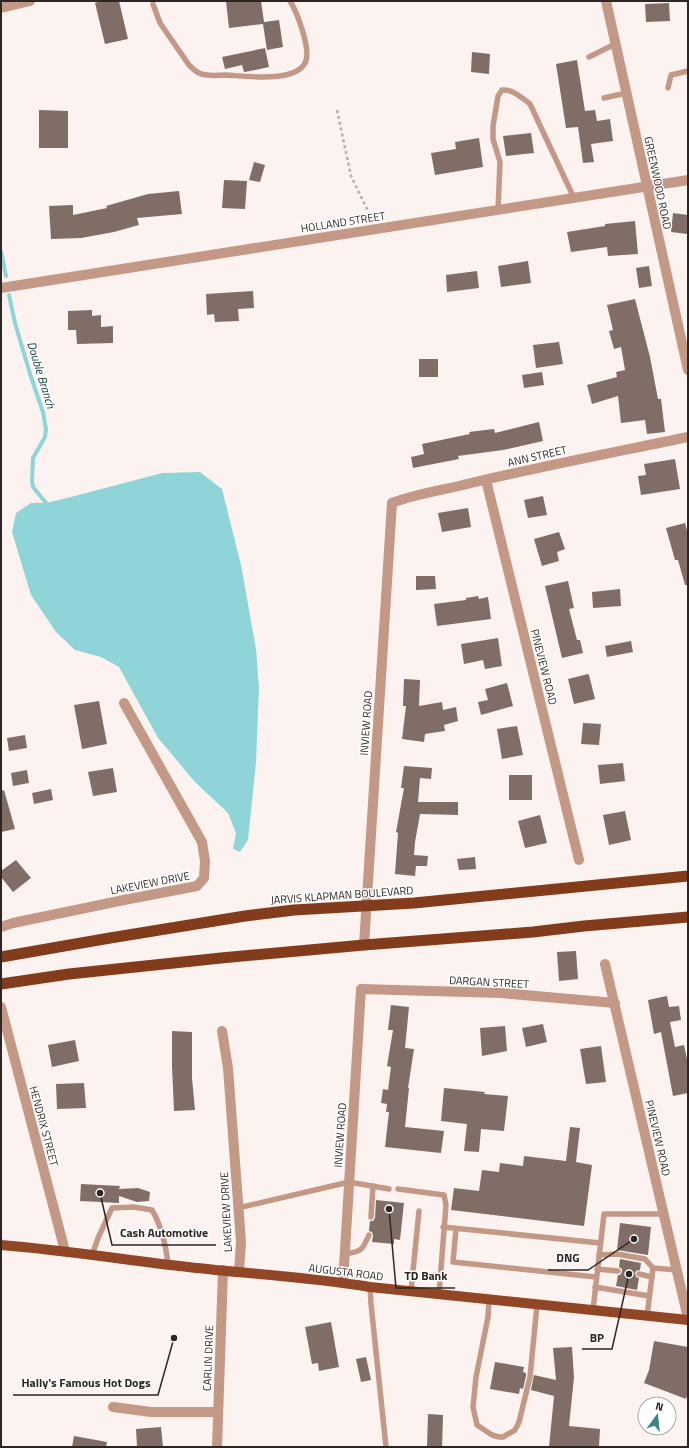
<svg xmlns="http://www.w3.org/2000/svg" width="689" height="1448" font-family="'Titillium Web',sans-serif">
  <style>
    .water { fill: #8fd4d6 }
    .lines { fill: none; stroke-linecap: round; stroke-linejoin: round }
    .stream { stroke: #8fd4d6; stroke-width: 4 }
    .building { fill: #806d66 }
    .path { stroke: #b7aeab; stroke-width: 2.5; stroke-dasharray: 3 3; stroke-linecap: butt }
    .service { stroke: #c39886; stroke-width: 5.5 }
    .minor { stroke: #c39886; stroke-width: 10 }
    .primary { stroke: #914726; stroke-width: 10 }
    .trunk { stroke: #823c1c; stroke-width: 11 }
    .labels { text-anchor: middle; stroke-width: 3; stroke-linejoin: round; paint-order: stroke }
    .street-label { font-size: 11px; fill: #2d2622; stroke: #fff }
    .water-label { font-size: 12px; font-style: italic; fill: #143738; stroke: #fff }
    .leader { fill: none; stroke: #2d2622; stroke-width: 1.5 }
    .callout-dot { fill: #2d2622; stroke: #fff; stroke-width: 1.5 }
    .callout-label { font-size: 12px; text-anchor: middle; font-weight: bold; fill: #2d2622; stroke: #fff; stroke-width: 3; stroke-linejoin: round; paint-order: stroke }
  </style>
  <rect width="100%" height="100%" fill="#fcf3f0"/>
  <polygon class="water" points="200,472 222,489 241,565 256,649 259,687 256,762 248,840 240,852 233,849 236,833 228,813 195,782 158,738 119,667 101,657 75,650 56,632 31,595 12,532 16,513 31,503 46,503 71,497 162,473"/>
  <g class="lines">
    <g class="stream">
      <polyline points="1,251 6,276"/>
      <polyline points="9,295 15,323 31,377 43,412 46,429 45,437 33,458 32,481 33,487 46,503"/>
    </g>
  </g>
  <g class="building">
    <polygon points="102,1 119,1 128,39 105,44 95,3"/>
    <polygon points="226,1 261,1 264,22 279,20 283,47 267,50 263,24 229,28"/>
    <polygon points="669,3 670,21 646,22 645,4"/>
    <polygon points="265,48 269,67 245,72 244,72 242,65 225,69 222,57"/>
    <polygon points="472,52 490,54 489,74 471,72"/>
    <polygon points="577,60 585,111 595,110 597,121 610,119 613,141 591,144 594,162 583,163 578,127 566,128 556,64"/>
    <polygon points="39,110 68,111 68,148 39,148"/>
    <polygon points="531,133 534,153 506,156 503,136"/>
    <polygon points="479,138 483,167 435,175 431,153 456,149 455,142"/>
    <polygon points="254,162 265,165 260,182 249,180"/>
    <polygon points="224,180 247,181 245,209 222,208"/>
    <polygon points="179,191 182,214 137,218 139,225 114,232 81,238 51,239 49,206 73,205 73,215 107,208 106,206 148,194"/>
    <polygon points="673,213 688,215 687,234 671,232"/>
    <polygon points="635,221 638,254 608,256 607,247 571,252 567,232 605,226 605,224"/>
    <polygon points="528,261 531,283 501,287 498,266"/>
    <polygon points="649,266 652,286 639,288 636,268"/>
    <polygon points="477,271 479,288 447,292 446,275"/>
    <polygon points="253,291 254,308 238,309 239,321 215,322 214,314 207,315 206,294"/>
    <polygon points="635,299 650,357 658,399 661,399 665,432 647,434 645,420 621,423 618,396 592,404 587,385 617,377 616,372 625,370 621,347 614,349 609,331 613,330 607,305"/>
    <polygon points="92,310 92,316 101,315 101,327 113,326 113,343 77,344 76,330 68,330 68,311"/>
    <polygon points="559,342 563,364 536,368 533,345"/>
    <rect x="419" y="359" width="19" height="18"/>
    <polygon points="542,372 544,385 524,388 522,375"/>
    <polygon points="539,422 543,441 503,450 458,456 459,459 413,468 411,457 424,454 422,444 470,434 469,432 494,429 495,433"/>
    <polygon points="675,459 680,489 641,495 638,476 646,475 644,464"/>
    <polygon points="543,496 547,515 528,518 524,500"/>
    <polygon points="468,508 471,527 442,532 438,513"/>
    <polygon points="685,523 688,534 688,585 685,585 678,560 675,560 666,528"/>
    <polygon points="559,532 565,549 557,552 559,561 542,566 534,539"/>
    <polygon points="416,576 435,576 436,589 416,590"/>
    <polygon points="568,581 574,608 569,609 577,640 580,640 583,653 562,658 545,586"/>
    <polygon points="620,589 621,606 593,608 592,592"/>
    <polygon points="478,596 479,599 488,597 491,619 437,626 434,604 466,600 466,598"/>
    <polygon points="498,638 502,666 485,669 483,660 464,664 461,644"/>
    <polygon points="631,641 633,652 607,657 605,646"/>
    <polygon points="588,674 589,675 595,699 574,704 568,679"/>
    <polygon points="404,679 420,680 419,706 442,702 443,710 456,707 458,721 444,725 445,731 425,734 424,742 402,739 406,706 403,706"/>
    <polygon points="507,683 513,706 481,715 478,702 488,700 485,689"/>
    <polygon points="99,701 107,744 82,749 74,705"/>
    <polygon points="583,723 601,724 599,745 581,744"/>
    <polygon points="517,726 523,755 502,759 497,729"/>
    <polygon points="25,735 27,748 9,751 7,738"/>
    <polygon points="623,763 625,781 600,784 598,765"/>
    <polygon points="404,766 432,768 431,779 420,778 418,802 458,802 458,815 420,814 415,842 414,855 428,856 427,866 416,866 415,876 395,874 398,833 396,832 404,788 401,788"/>
    <polygon points="113,768 117,792 93,796 88,772"/>
    <polygon points="27,770 29,783 13,786 11,773"/>
    <rect x="509" y="775" width="23" height="25"/>
    <polygon points="51,789 53,800 34,804 32,793"/>
    <polygon points="4,790 15,829 1,832 1,791"/>
    <polygon points="625,811 631,840 609,845 603,815"/>
    <polygon points="540,815 547,843 525,848 518,821"/>
    <polygon points="475,857 476,869 459,870 457,859"/>
    <polygon points="16,860 31,878 13,892 1,877 1,871"/>
    <polygon points="576,951 578,979 559,981 557,952"/>
    <polygon points="667,996 669,1007 679,1006 681,1020 670,1022 675,1047 684,1045 688,1064 688,1093 673,1096 661,1032 654,1034 648,1000"/>
    <polygon points="391,1005 409,1007 405,1048 414,1049 408,1088 409,1088 405,1127 444,1131 441,1153 385,1147 389,1112 386,1112 387,1104 381,1103 383,1089 388,1090 391,1067 387,1066 393,1030 388,1030"/>
    <polygon points="543,1024 547,1042 526,1047 522,1028"/>
    <polygon points="505,1026 507,1051 482,1056 480,1028"/>
    <polygon points="172,1031 192,1032 192,1078 195,1110 174,1111 172,1066"/>
    <polygon points="75,1040 79,1061 52,1067 48,1045"/>
    <polygon points="601,1046 606,1082 586,1084 580,1049"/>
    <polygon points="84,1083 86,1108 57,1109 56,1084"/>
    <polygon points="444,1088 485,1092 484,1094 508,1096 504,1131 481,1129 479,1152 464,1151 467,1124 441,1121"/>
    <polygon points="570,1127 580,1128 576,1162 592,1165 584,1226 451,1210 454,1188 479,1191 482,1170 499,1172 500,1163 523,1166 524,1156 566,1161"/>
    <polygon points="81,1184 120,1186 119,1189 138,1188 150,1192 149,1201 137,1202 119,1196 119,1203 80,1201"/>
    <polygon points="376,1200 404,1203 400,1240 394,1239 394,1244 372,1242 373,1235 372,1232 369,1231 370,1221 373,1221 375,1218"/>
    <polygon points="620,1223 651,1227 648,1255 617,1250"/>
    <polygon points="620,1259 641,1263 640,1270 636,1271 635,1273 636,1277 639,1278 637,1290 616,1286 618,1275 620,1275 622,1272 622,1269 619,1267"/>
    <polygon points="331,1322 339,1367 319,1371 318,1363 312,1364 305,1327"/>
    <polygon points="654,1341 688,1347 688,1393 686,1399 644,1383 649,1370"/>
    <polygon points="572,1347 574,1377 569,1426 600,1429 599,1447 549,1447 554,1396 531,1390 534,1375 556,1380 553,1348"/>
    <polygon points="366,1357 371,1380 361,1382 356,1359"/>
    <polygon points="495,1362 524,1367 523,1372 526,1373 526,1376 523,1389 520,1388 519,1394 490,1389"/>
    <polygon points="428,1414 443,1415 442,1447 427,1447"/>
    <polygon points="161,1427 163,1447 137,1447 136,1429"/>
    <polygon points="74,1436 107,1442 106,1447 72,1447"/>
  </g>
  <g class="lines">
    <polyline class="path" points="337,110 351,176 367,209 369,220"/>
    <g class="service">
      <path d="M153,4L160,23L189,65C192,68 195,71 199,73C208,77 217,75 226,75C245,76 295,83 305,63C312,51 297,12 290,1"/>
      <polyline points="589,57 615,44"/>
      <polyline points="668,88 671,75 688,71"/>
      <polyline points="604,98 626,93"/>
      <path d="M498,210L500,162L493,139V126L498,96L502,90C513,89 522,98 530,104L574,198"/>
      <polyline points="398,1189 444,1195 446,1205 439,1294"/>
      <polyline points="238,1208 349,1182 389,1189"/>
      <polyline points="371,1217 373,1186"/>
      <polyline points="443,1227 600,1243"/>
      <polyline points="456,1229 453,1262 596,1277"/>
      <path d="M345,1254C362,1251 362,1251 369,1235"/>
      <path d="M92,1255L98,1238L112,1208L134,1207L152,1210C162,1227 166,1245 168,1265"/>
      <polyline points="599,1255 617,1254 645,1259 653,1268 647,1316"/>
      <polyline points="653,1268 677,1270"/>
      <polyline points="597,1269 618,1271"/>
      <polyline points="639,1274 652,1277"/>
      <polyline points="370,1287 371,1304 386,1447"/>
      <polyline points="595,1287 649,1296"/>
      <polyline points="411,1291 419,1211"/>
      <polyline points="489,1299 488,1317 476,1377 473,1407 477,1425 492,1435 499,1437 503,1437 515,1430 519,1422 530,1377 537,1305"/>
      <polyline points="593,1310 604,1214 664,1214"/>
    </g>
    <g class="minor">
      <polyline points="606,1 688,370"/>
      <polyline points="1,8 30,1"/>
      <polyline points="1,288 688,180"/>
      <polyline points="486,480 579,860"/>
      <polyline points="1,927 13,923 124,900 197,886 204,878 205,861 202,842 124,703"/>
      <path d="M364,945L392,503C418,493 445,490 471,483C543,466 616,452 688,437"/>
      <polyline points="605,964 688,1318"/>
      <polyline points="1,1007 65,1251"/>
      <polyline points="222,1031 228,1068 241,1242 239,1272"/>
      <polyline points="343,1283 361,989 501,993 615,1003"/>
      <polyline points="113,1407 151,1412 218,1412"/>
      <polyline points="217,1447 223,1270"/>
    </g>
    <path class="primary" d="M1,1245C64,1250 126,1260 188,1267C249,1274 310,1277 370,1287L688,1320"/>
    <g class="trunk">
      <polyline points="1,957 110,938 245,916 294,910 414,903 688,876"/>
      <polyline points="1,984 69,974 221,958 364,945 533,932 584,926 688,917"/>
    </g>
  </g>
  <g class="labels">
    <g class="street-label">
      <text transform="translate(658 183) rotate(78)" y="4">GREENWOOD ROAD</text>
      <text transform="translate(343 222) rotate(-9)" y="4">HOLLAND STREET</text>
      <text transform="translate(537 456) rotate(-13)" y="4">ANN STREET</text>
      <text transform="translate(544 667) rotate(76)" y="4">PINEVIEW ROAD</text>
      <text transform="translate(366 723) rotate(-86)" y="4">INVIEW ROAD</text>
      <text transform="translate(150 883) rotate(-11)" y="4">LAKEVIEW DRIVE</text>
      <text transform="translate(342 895) rotate(-4)" y="4">JARVIS KLAPMAN BOULEVARD</text>
      <text transform="translate(489 982) rotate(3)" y="4">DARGAN STREET</text>
      <text transform="translate(44 1126) rotate(75)" y="4">HENDRIX STREET</text>
      <text transform="translate(340 1135) rotate(-86)" y="4">INVIEW ROAD</text>
      <text transform="translate(658 1138) rotate(77)" y="4">PINEVIEW ROAD</text>
      <text transform="translate(226 1212) rotate(-93)" y="4">LAKEVIEW DRIVE</text>
      <text transform="translate(346 1272) rotate(7)" y="4">AUGUSTA ROAD</text>
      <text transform="translate(208 1358) rotate(-88)" y="4">CARLIN DRIVE</text>
    </g>
    <g class="water-label">
      <text transform="translate(41 375) rotate(73)" y="4">Double Branch</text>
    </g>
  </g>
  <path class="leader" d="M100 1193L112 1245H216M634 1239L588 1270H548M389 1209L396 1288H455M629 1274L612 1349H582M174 1338L158 1395H13"/>
  <g class="callout-dot">
    <circle cx="100" cy="1193" r="4"/>
    <circle cx="634" cy="1239" r="4"/>
    <circle cx="389" cy="1209" r="4"/>
    <circle cx="629" cy="1274" r="4"/>
    <circle cx="174" cy="1338" r="4"/>
  </g>
  <g class="callout-label">
    <text x="164" y="1237">Cash Automotive</text>
    <text x="568" y="1262">DNG</text>
    <text x="426" y="1280">TD Bank</text>
    <text x="597" y="1342">BP</text>
    <text x="86" y="1387">Hally's Famous Hot Dogs</text>
  </g>
  <rect width="689" height="1448" fill="none" stroke="#2d2622" stroke-width="4"/>
  <g transform="translate(657 1416) rotate(15)"><circle r="19" fill="#ffffff" stroke="#aba8a7"/>
  <path d="M0-3L7 15L0 10L-7 15Z" fill="#3c8587"/>
  <text y="-6" font-size="11" font-weight="bold" text-anchor="middle" fill="#2d2622">N</text>
  </g>
</svg>
